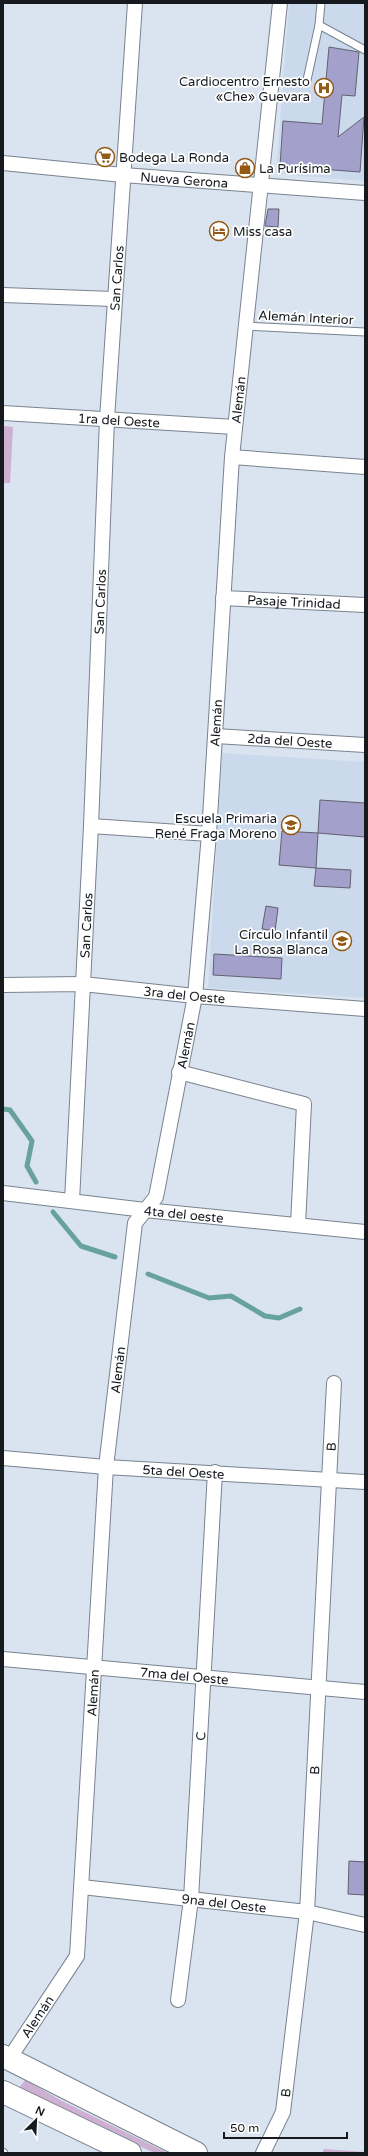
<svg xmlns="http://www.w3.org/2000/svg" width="368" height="2156" font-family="'Varela Round',sans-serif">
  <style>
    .built { fill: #cad9ec }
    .green { fill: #ceb0d2 }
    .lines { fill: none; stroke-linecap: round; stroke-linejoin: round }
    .stream { stroke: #67a39c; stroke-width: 5 }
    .building { fill: #a3a0cc; stroke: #62616e }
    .service-casing { stroke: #79838e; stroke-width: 9 }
    .minor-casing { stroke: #79838e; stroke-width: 16 }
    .trunk-casing { stroke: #79838e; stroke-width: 24 }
    .service { stroke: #fff; stroke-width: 7 }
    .minor { stroke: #fff; stroke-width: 14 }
    .trunk { stroke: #fff; stroke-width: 22 }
    .labels { text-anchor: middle; stroke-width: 3.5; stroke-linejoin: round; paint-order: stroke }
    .poi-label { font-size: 13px; fill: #16191e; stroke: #fff; text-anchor: end }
    .street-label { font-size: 13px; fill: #16191e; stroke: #fff }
  </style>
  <rect width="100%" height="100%" fill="#dae4f1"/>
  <g class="built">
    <polygon points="289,3 365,3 365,181 276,174"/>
    <polygon points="222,753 365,762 365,998 208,988"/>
  </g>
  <g class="green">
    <polygon points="3,426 13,427 10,483 3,483"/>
    <polygon points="25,2080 62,2101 168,2153 155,2153 116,2136 19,2088"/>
    <polygon points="324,2149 365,2152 365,2153 322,2153"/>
  </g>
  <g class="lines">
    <g class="stream">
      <polyline points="3,1109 10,1110 32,1141 27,1166 36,1182"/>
      <polyline points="53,1212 81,1246 115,1257"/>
      <polyline points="148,1274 209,1298 231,1296 265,1316 279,1318 300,1309"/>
    </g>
  </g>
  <g class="building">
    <polygon points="329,47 359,52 355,96 342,95 338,137 364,117 360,172 280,166 283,121 322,124"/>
    <polygon points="268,209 279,209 278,227 265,226"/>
    <polygon points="320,800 365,803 365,837 318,833 316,868 351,870 350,888 314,886 316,868 279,865 282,831 318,833"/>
    <polygon points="266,906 278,908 275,931 262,929"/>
    <polygon points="214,954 282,958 281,979 213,975"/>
    <polygon points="349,1861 365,1862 365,1895 348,1894"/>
  </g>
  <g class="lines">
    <g class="service-casing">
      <g id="service">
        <polyline points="321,3 319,25 365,50"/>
        <polyline points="307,80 319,25"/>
        <polyline points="246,326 365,332"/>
        <polyline points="3,2152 4,2153"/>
      </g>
    </g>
    <g class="minor-casing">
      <g id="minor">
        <path id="s1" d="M3,163L123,175L365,193"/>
        <polyline points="3,295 114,299"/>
        <path id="s2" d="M3,413L235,427"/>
        <polyline points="232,457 365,467"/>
        <path id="s3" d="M223,598L365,605"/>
        <path id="s4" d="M216,736L365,745"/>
        <polyline points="91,826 209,834"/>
        <path id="s5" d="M3,985L83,984L195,996L365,1009"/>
        <polyline points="179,1072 304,1104 298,1225"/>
        <path id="s6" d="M3,1193L145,1210L365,1232"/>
        <path id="s7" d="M72,1201L91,826L107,419L135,3"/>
        <path id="s8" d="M3,1458L106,1467L365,1482"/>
        <path id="s9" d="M3,1659L365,1692"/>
        <path id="s10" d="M82,1887L307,1912L365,1925"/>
        <path id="s11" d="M178,2000L191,1899L215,1472"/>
        <path id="s12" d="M9,2059L77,1956L106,1467L135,1223L156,1197L195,996L209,834L232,457L280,3"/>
        <path id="s13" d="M263,2153L283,2112L307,1912L334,1383"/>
      </g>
    </g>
    <g class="trunk-casing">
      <g id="trunk">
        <polyline points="3,2056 196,2153"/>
        <polyline points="3,2092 130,2153"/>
      </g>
    </g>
    <use href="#service" class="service"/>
    <use href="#minor" class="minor"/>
    <use href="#trunk" class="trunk"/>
  </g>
  <defs>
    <g id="hospital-ring" transform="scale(1)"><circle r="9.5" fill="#fff" stroke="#935915" stroke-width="1.5"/><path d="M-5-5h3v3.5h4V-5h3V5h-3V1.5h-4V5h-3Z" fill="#935915"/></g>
    <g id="supermarket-ring" transform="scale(1)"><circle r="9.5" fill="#fff" stroke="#935915" stroke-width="1.5"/><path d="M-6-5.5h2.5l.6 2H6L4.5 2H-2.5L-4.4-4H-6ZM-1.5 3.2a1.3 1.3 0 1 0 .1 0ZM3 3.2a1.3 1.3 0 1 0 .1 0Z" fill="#935915"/></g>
    <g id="shop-ring" transform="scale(1)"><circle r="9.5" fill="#fff" stroke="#935915" stroke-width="1.5"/><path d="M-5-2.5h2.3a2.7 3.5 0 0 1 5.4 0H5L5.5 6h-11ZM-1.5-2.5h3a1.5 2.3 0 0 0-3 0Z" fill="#935915"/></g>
    <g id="hotel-ring" transform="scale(1)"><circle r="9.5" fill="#fff" stroke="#935915" stroke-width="1.5"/><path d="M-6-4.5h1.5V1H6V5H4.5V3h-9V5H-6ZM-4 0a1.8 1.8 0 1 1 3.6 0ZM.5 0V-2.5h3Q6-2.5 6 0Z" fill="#935915"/></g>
    <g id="school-ring" transform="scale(1)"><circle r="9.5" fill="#fff" stroke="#935915" stroke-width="1.5"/><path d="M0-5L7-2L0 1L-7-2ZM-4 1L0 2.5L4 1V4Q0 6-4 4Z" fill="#935915"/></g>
  </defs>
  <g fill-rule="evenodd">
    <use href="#hospital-ring" x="324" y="88"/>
    <use href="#supermarket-ring" x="105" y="157"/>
    <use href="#shop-ring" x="245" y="168"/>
    <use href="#hotel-ring" x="219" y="231"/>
    <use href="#school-ring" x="291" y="825"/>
    <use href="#school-ring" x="342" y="941"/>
  </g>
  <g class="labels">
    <g class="poi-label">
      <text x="310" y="86">Cardiocentro Ernesto<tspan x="310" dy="15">«Che» Guevara</tspan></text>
      <text x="119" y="162" text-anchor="start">Bodega La Ronda</text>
      <text x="259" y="173" text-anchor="start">La Purísima</text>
      <text x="233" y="236" text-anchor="start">Miss casa</text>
      <text x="277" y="823">Escuela Primaria<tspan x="277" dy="15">René Fraga Moreno</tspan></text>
      <text x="328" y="939">Círculo Infantil<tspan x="328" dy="15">La Rosa Blanca</tspan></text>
    </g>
    <g class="street-label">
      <text dy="5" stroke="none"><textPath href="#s1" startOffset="182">Nueva Gerona</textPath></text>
      <text dy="5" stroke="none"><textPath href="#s7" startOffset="924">San Carlos</textPath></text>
      <text transform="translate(306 317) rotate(3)" y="5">Alemán Interior</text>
      <text dy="5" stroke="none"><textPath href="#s12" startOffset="1695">Alemán</textPath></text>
      <text dy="5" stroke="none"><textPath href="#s2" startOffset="116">1ra del Oeste</textPath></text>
      <text dy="5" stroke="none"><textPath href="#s3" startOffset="71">Pasaje Trinidad</textPath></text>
      <text dy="5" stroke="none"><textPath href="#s7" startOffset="600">San Carlos</textPath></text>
      <text dy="5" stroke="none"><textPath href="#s12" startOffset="1371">Alemán</textPath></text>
      <text dy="5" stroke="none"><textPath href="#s4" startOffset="74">2da del Oeste</textPath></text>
      <text dy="5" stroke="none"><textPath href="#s7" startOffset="276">San Carlos</textPath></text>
      <text dy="5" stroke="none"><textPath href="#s5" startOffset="182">3ra del Oeste</textPath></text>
      <text dy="5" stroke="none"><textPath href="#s12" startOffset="1047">Alemán</textPath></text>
      <text dy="5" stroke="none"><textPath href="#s6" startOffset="182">4ta del oeste</textPath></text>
      <text dy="5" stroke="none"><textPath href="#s12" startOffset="711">Alemán</textPath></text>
      <text dy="5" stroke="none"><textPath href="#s13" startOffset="713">B</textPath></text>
      <text dy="5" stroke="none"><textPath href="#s8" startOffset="181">5ta del Oeste</textPath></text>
      <text dy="5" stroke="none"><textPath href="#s9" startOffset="182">7ma del Oeste</textPath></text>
      <text dy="5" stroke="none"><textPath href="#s12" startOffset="387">Alemán</textPath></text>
      <text dy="5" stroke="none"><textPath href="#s11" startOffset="265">C</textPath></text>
      <text dy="5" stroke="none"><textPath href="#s13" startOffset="389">B</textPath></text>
      <text dy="5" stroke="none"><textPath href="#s10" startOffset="143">9na del Oeste</textPath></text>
      <text dy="5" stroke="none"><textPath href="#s12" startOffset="51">Alemán</textPath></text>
      <text dy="5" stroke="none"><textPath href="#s13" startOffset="65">B</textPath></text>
    </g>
  </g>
  <rect width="368" height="2156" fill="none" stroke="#16191e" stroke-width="8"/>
  <g transform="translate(36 2120) rotate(24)" stroke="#ffffff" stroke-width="3" paint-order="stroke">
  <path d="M0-3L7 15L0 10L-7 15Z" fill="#16191e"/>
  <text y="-6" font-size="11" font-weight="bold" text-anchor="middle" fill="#16191e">N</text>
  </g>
  <path d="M224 2132v6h123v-6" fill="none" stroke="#16191e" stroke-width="2"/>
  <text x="230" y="2132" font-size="12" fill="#16191e" stroke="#ffffff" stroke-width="3" paint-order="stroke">50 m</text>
</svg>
